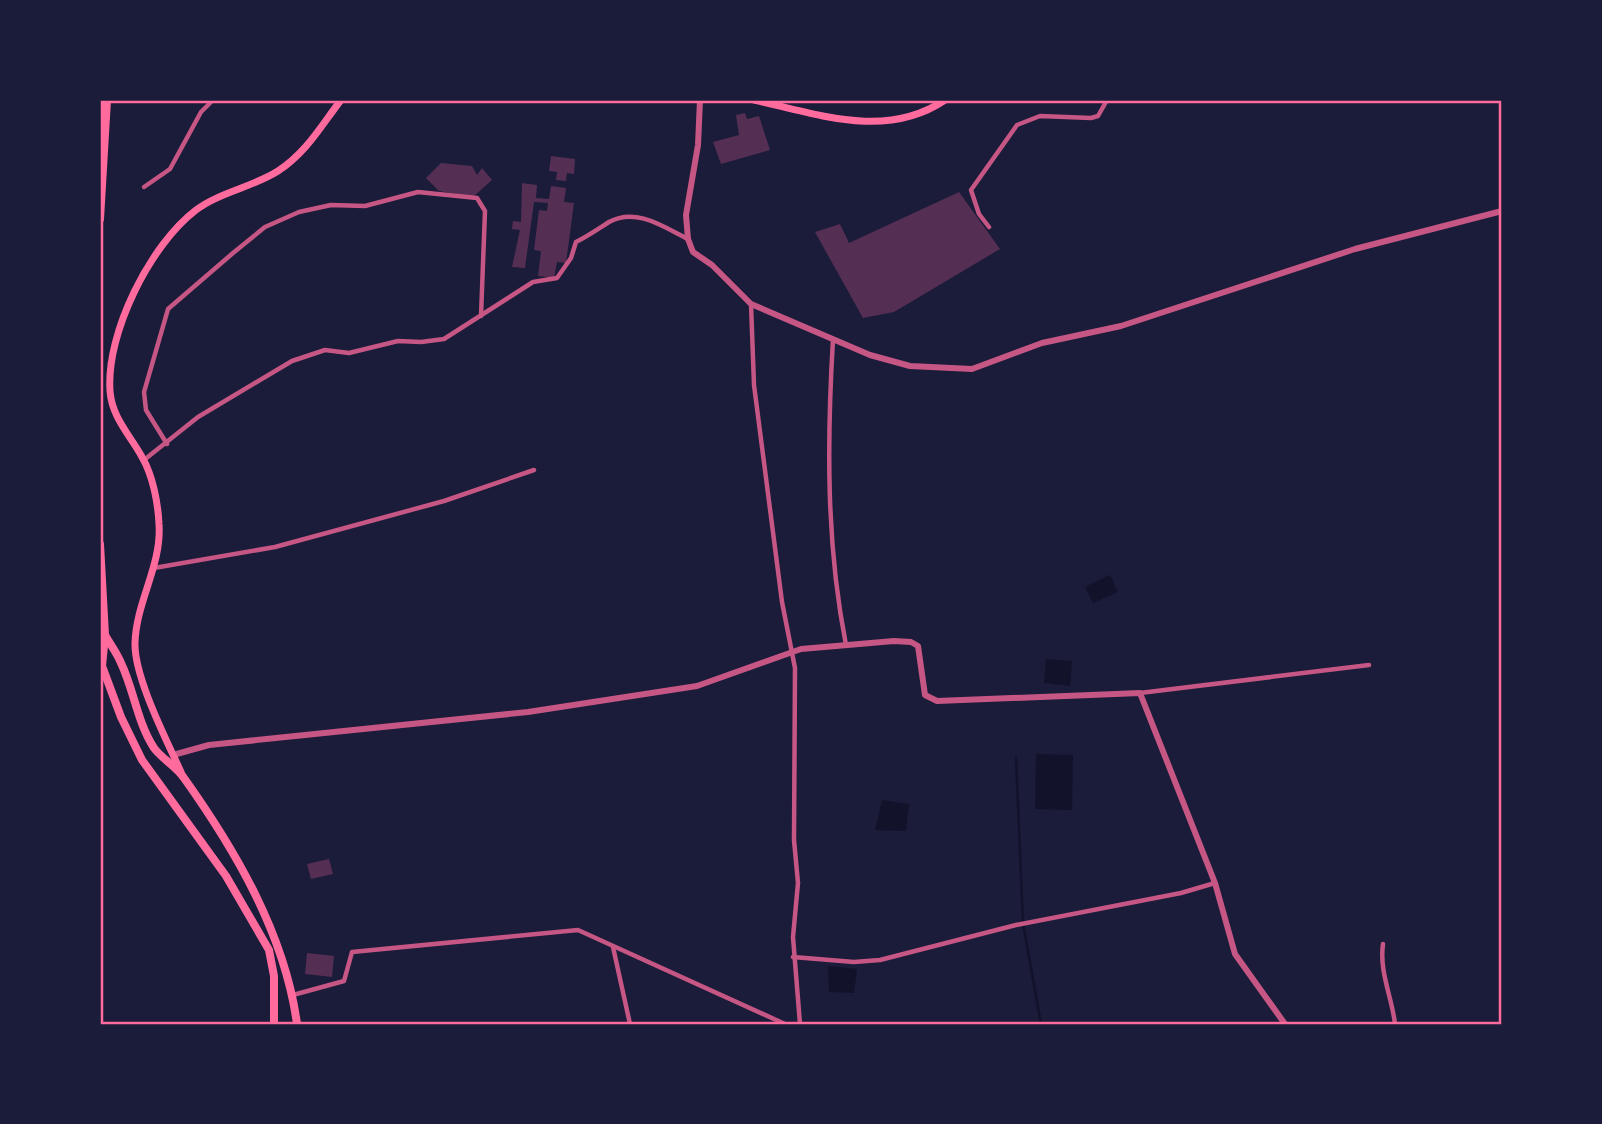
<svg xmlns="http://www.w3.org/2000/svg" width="1602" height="1124" font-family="'PT Sans Narrow',sans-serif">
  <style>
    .water { fill: #12122b }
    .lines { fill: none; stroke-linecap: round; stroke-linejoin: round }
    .stream { stroke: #12122b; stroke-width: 2.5 }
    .building { fill: #542f53 }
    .minor { stroke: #c65784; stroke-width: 4.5 }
    .tertiary { stroke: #c65784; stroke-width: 6 }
    .secondary { stroke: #ff6b9d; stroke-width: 7 }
    .trunk { stroke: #ff6b9d; stroke-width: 8 }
    .neatline { fill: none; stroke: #ff6b9d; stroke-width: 2.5 }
  </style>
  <rect width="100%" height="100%" fill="#1b1b3a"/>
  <g class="water">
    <polygon points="1110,575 1118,592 1093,603 1085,587"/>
    <polygon points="1046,659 1072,661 1070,686 1044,683"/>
    <polygon points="1036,754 1073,755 1072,810 1035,809"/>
    <polygon points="882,800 909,804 906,831 875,830"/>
    <polygon points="828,966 857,969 854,993 829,992"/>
  </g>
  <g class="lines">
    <polyline class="stream" points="1016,758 1023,923 1041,1024"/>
  </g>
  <g class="building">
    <polygon points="745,113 747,119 759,116 770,150 721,164 713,142 739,135 736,115"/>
    <polygon points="551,156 575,159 574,174 567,173 566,181 556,180 557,172 549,171"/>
    <polygon points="441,163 472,166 477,175 482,168 492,180 473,197 439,191 426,178"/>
    <polygon points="522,183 537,185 536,198 549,199 551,186 566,188 564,202 574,203 566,263 557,262 554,278 538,276 541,251 534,250 539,210 547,211 548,203 534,202 525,268 512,267 520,230 512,229 513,221 521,222"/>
    <polygon points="959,192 1000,249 894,312 863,318 815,232 840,224 849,243"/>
    <polygon points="329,859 333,874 311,879 307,864"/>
    <polygon points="307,953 334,956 332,977 305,974"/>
  </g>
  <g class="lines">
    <g class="minor">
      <polyline points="144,187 170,169 201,112 213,100"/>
      <polyline points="989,227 979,214 971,190 1017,125 1040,116 1091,118 1098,116 1107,100"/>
      <polyline points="751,304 754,385 782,602 795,668 794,840 798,883 793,937 800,1024"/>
      <path d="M833,339C827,441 826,544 846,645"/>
      <polyline points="167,444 146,410 144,392 168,309 233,253 265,227 299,212 331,205 365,206 418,192 477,198 485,211 481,316"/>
      <path d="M144,460L198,417L292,361L325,350L349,353L398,341L421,342L444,339L533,282L557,278L571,258L576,242C588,236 598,229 609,222C636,207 664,227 688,239"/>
      <polyline points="154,568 275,547 444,501 534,470"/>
      <polyline points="1140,693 1369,665"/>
      <path d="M1383,944C1379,972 1392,997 1395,1024"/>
      <polyline points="613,947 630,1024"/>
      <polyline points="793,957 854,962 880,960 1016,925 1181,893 1215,883"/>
      <polyline points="293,995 344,981 352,952 578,930 785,1024"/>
    </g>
    <g class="tertiary">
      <polyline points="700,100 698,145 686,215 688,239 693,252 712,265 751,304 870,355 910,366 972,369 1042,343 1121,326 1355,249 1502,211"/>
      <polyline points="173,755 209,745 528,712 697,686 801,649 894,641 911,642 918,646 925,695 937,701 1140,693 1215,883 1235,954 1285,1024"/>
    </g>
    <g class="secondary">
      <path d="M754,100C817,114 886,140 945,100"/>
      <path d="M181,772C167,741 134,677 135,643C136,602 162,565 159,524C158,503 153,476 142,457C130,435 112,418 110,391C106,333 150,245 196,210C220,192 253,187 278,171C306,153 321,126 341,100"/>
    </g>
    <g class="trunk">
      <polyline points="100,219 107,100"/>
      <polyline points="100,544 105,635 102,666 121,717 142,760 226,876 269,950 274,976 274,1024"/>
      <path d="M105,635C110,644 117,653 121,663C134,690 137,722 154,748C162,759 176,766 184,778C236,851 285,935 297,1024"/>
    </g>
  </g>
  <rect width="1602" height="1124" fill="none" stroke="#1b1b3a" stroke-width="203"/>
  <rect x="102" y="102" width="1398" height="921" class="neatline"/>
</svg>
